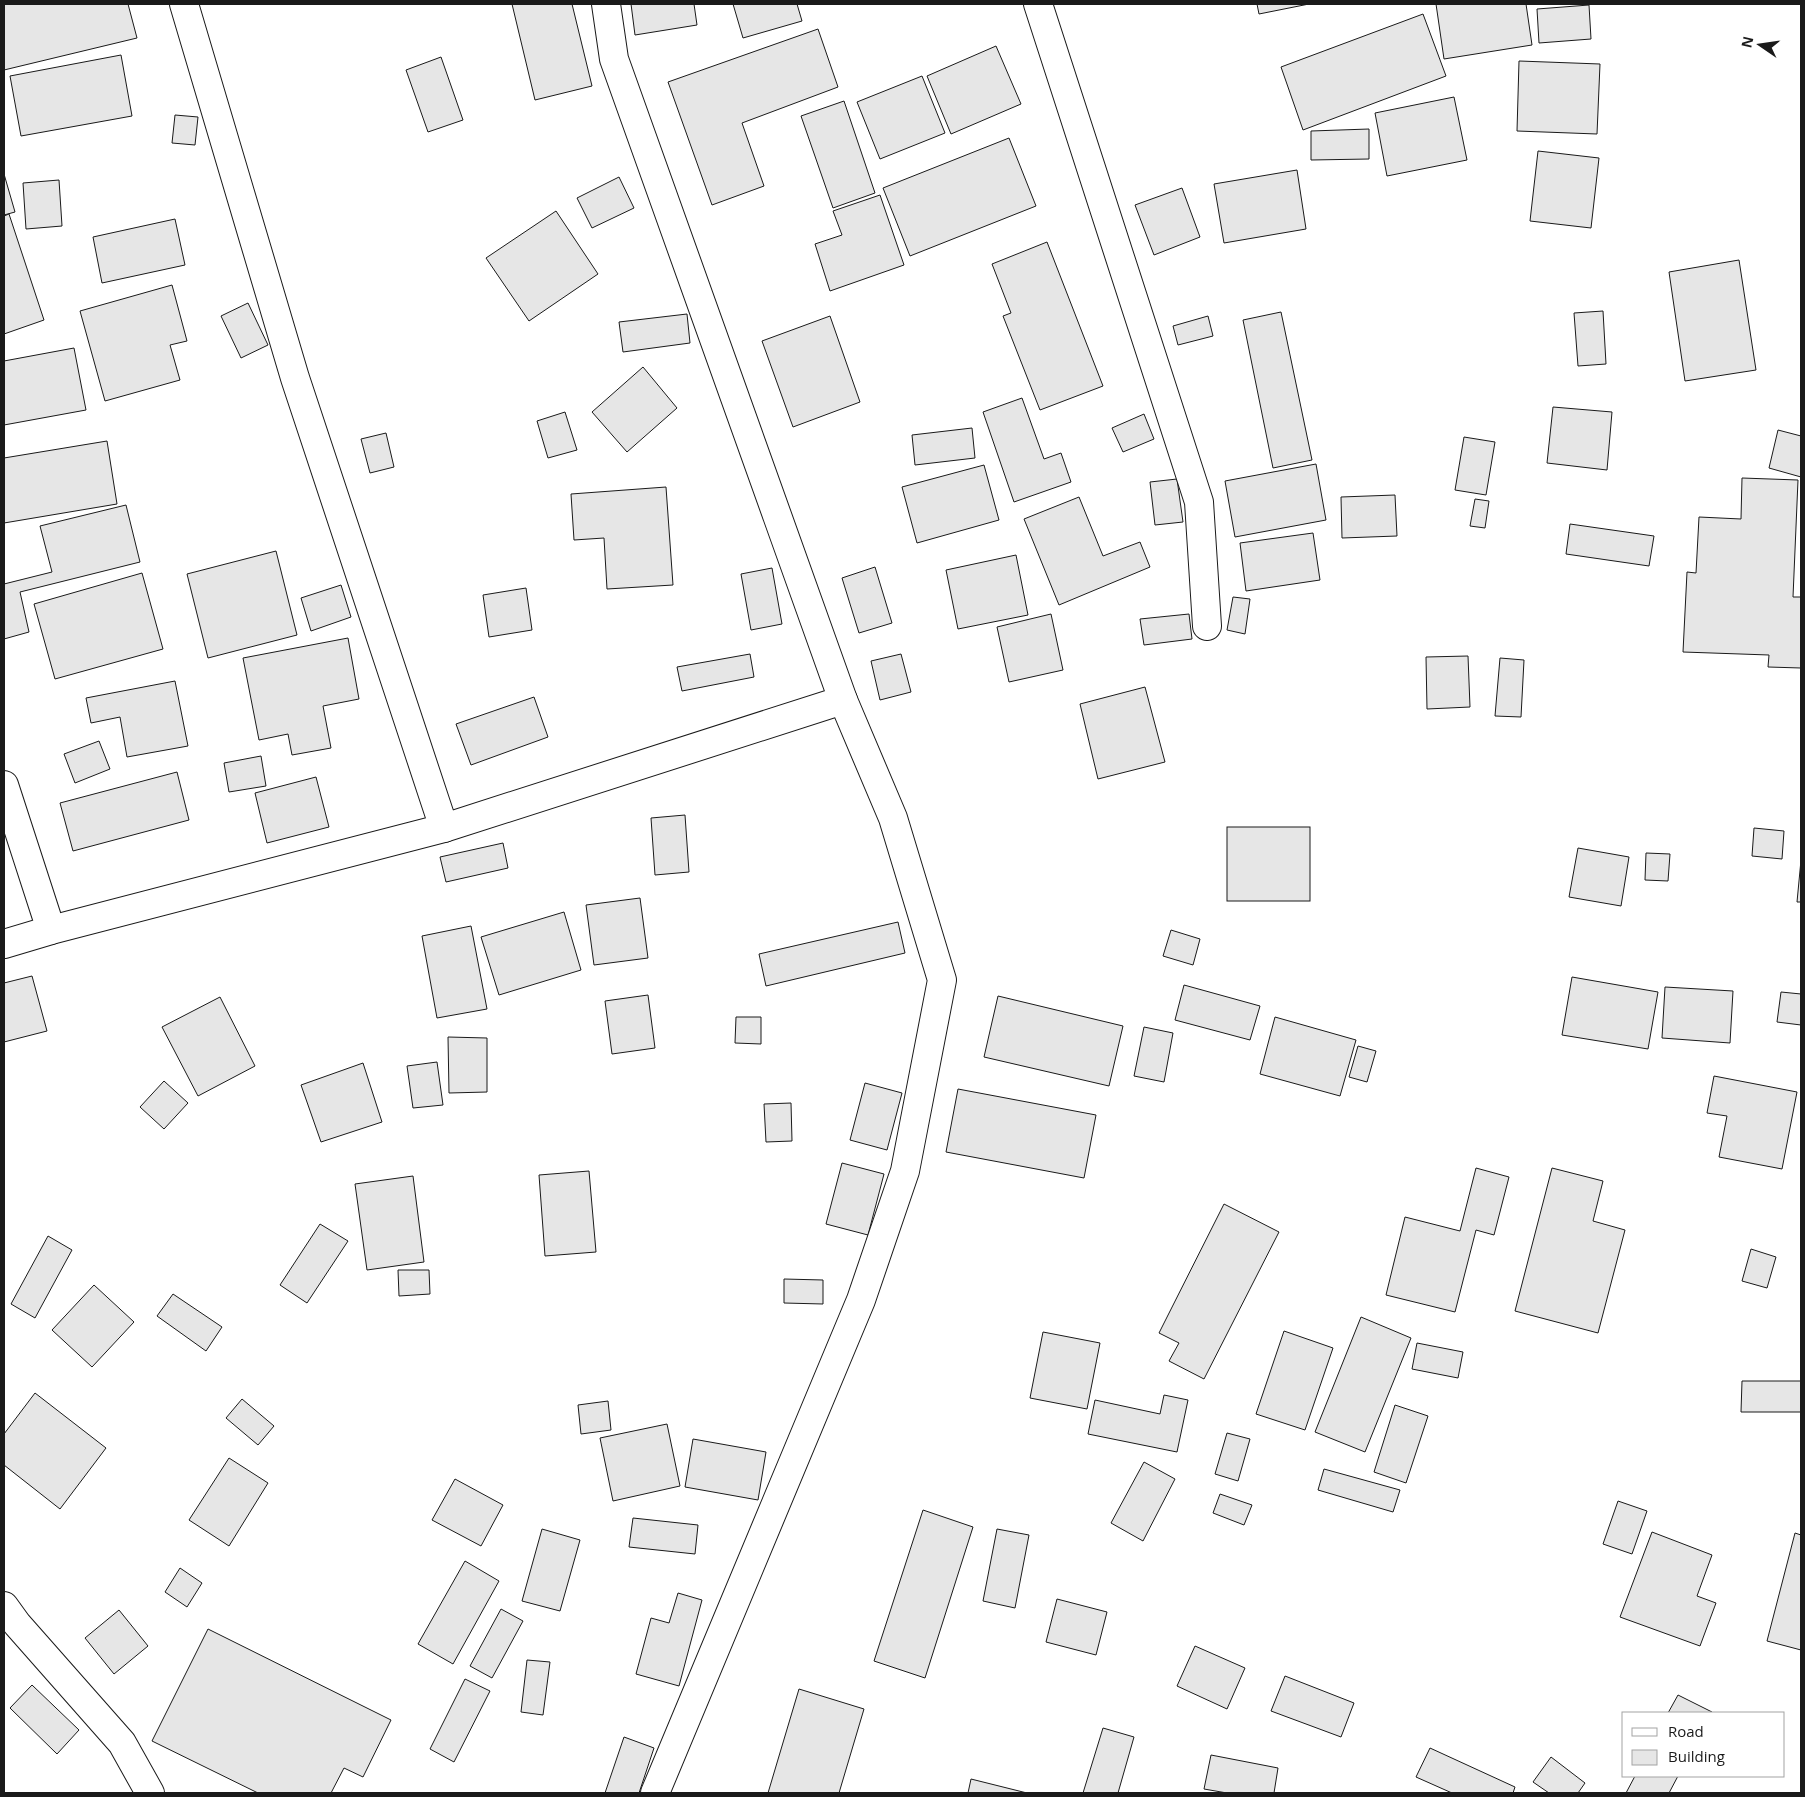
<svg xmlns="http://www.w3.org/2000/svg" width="1805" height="1797" font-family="'Open Sans',sans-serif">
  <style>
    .building { fill: #e6e6e6; stroke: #1a1a1a }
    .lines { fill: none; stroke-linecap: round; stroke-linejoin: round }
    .minor-casing { stroke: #1a1a1a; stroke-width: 30 }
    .minor { stroke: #fff; stroke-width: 28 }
  </style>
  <rect width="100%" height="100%" fill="#fff"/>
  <g class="building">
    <polygon points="4,4 128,4 137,38 4,70"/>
    <polygon points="512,4 572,4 592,86 535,100"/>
    <polygon points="631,4 694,4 697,25 635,35"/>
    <polygon points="733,4 797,4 802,21 743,38"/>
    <polygon points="1257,4 1309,4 1259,14"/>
    <polygon points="1436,4 1526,4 1532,45 1444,59"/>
    <polygon points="1589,5 1591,39 1539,43 1537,9"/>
    <polygon points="1423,14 1446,76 1303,130 1281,67"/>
    <polygon points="818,29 838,87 742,123 764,186 712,205 668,82"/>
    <polygon points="996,46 1021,104 951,134 927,76"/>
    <polygon points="121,55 132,116 21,136 10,76"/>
    <polygon points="441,57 463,120 428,132 406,70"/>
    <polygon points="1519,61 1600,64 1597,134 1517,131"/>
    <polygon points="922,76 945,133 880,159 857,102"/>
    <polygon points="1454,97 1467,160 1387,176 1375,113"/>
    <polygon points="844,101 875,193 833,208 801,116"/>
    <polygon points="175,115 198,117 195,145 172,143"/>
    <polygon points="1369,129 1369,159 1311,160 1311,131"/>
    <polygon points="1009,138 1036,206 910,256 883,188"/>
    <polygon points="1538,151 1599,158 1591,228 1530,221"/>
    <polygon points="1297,170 1306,229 1224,243 1214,184"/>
    <polygon points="4,174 15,212 4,215"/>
    <polygon points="619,177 634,208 592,228 577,198"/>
    <polygon points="59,180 62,226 26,229 23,183"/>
    <polygon points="1182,188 1200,237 1154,255 1135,205"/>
    <polygon points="880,195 904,265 830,291 815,244 842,235 833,211"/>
    <polygon points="556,211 598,274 529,321 486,258"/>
    <polygon points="9,214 44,320 4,334 4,216"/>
    <polygon points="175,219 185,265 102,283 93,237"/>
    <polygon points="1047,242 1103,386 1040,410 1003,316 1011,313 992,264"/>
    <polygon points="1739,260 1756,370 1685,381 1669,272"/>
    <polygon points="172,285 187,341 170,345 180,380 105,401 80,311"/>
    <polygon points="248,303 268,345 241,358 221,316"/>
    <polygon points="1603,311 1606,364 1578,366 1574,313"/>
    <polygon points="1281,312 1312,460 1273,468 1243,320"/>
    <polygon points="687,314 690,343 623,352 619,322"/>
    <polygon points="830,316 860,402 793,427 762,341"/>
    <polygon points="1208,316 1213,336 1178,345 1173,326"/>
    <polygon points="74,348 86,410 4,425 4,361"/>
    <polygon points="643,367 677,408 627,452 592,412"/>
    <polygon points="1022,398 1044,459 1061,453 1071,482 1014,502 983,412"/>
    <polygon points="1553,407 1612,412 1607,470 1547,463"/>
    <polygon points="565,412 577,450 548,458 537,421"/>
    <polygon points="1144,414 1154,439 1123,452 1112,428"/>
    <polygon points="972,428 975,458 915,465 912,435"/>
    <polygon points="1778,430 1801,436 1801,477 1769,468"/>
    <polygon points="386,433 394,467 370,473 361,439"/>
    <polygon points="1464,437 1495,442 1486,495 1455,490"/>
    <polygon points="107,441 117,504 4,523 4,458"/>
    <polygon points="1316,464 1326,520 1235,537 1225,481"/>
    <polygon points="984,465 999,520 917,543 902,487"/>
    <polygon points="1742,478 1798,480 1793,597 1801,597 1801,668 1768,667 1769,655 1683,652 1687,572 1696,573 1699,517 1741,519"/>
    <polygon points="1177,479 1183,522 1155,525 1150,482"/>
    <polygon points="666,487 673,585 607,589 604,538 574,540 571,494"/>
    <polygon points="1395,495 1397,536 1342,538 1341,497"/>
    <polygon points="1079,497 1103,556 1140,542 1150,567 1059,605 1024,519"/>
    <polygon points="1475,499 1489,501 1485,528 1470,526"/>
    <polygon points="126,505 140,562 20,592 29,632 4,639 4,584 52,572 40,526"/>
    <polygon points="1570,524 1654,536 1649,566 1566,554"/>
    <polygon points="1313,533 1320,580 1246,591 1240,543"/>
    <polygon points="276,551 297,635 208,658 187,574"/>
    <polygon points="1016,555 1028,615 958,629 946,570"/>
    <polygon points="875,567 892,623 859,633 842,578"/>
    <polygon points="772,568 782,624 751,630 741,574"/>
    <polygon points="142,573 163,649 55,679 34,604"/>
    <polygon points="341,585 351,617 311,631 301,598"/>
    <polygon points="526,588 532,630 489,637 483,595"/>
    <polygon points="1233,597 1250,599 1245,634 1227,630"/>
    <polygon points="1051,614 1063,670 1009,682 997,627"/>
    <polygon points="1189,614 1192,639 1144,645 1140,619"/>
    <polygon points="348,638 359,699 323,706 331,748 292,755 288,734 259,740 243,658"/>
    <polygon points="750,654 754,677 682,691 677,667"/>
    <polygon points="901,654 911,692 880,700 871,661"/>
    <polygon points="1468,656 1470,707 1427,709 1426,657"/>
    <polygon points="1500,658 1524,660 1521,717 1495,716"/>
    <polygon points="175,681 188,746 127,757 120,717 91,723 86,698"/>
    <polygon points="1145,687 1165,762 1098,779 1080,704"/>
    <polygon points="534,697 548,737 471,765 456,724"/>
    <polygon points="99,741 110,769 75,783 64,754"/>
    <polygon points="261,756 266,786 229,792 224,763"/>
    <polygon points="177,772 189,820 73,851 60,803"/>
    <polygon points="316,777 329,827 267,843 255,793"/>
    <polygon points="685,815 689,872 655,875 651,818"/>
    <rect x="1227" y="827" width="83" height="74"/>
    <polygon points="1754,828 1784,831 1782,859 1752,856"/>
    <polygon points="503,843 508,868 446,882 440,857"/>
    <polygon points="1578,848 1629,857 1621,906 1569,897"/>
    <polygon points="1646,853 1670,854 1668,881 1645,880"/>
    <polygon points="1801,860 1801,902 1797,902"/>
    <polygon points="640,898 648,958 594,965 586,905"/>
    <polygon points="564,912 581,970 499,995 481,937"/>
    <polygon points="898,922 905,953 766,986 759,954"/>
    <polygon points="471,926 487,1009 437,1018 422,936"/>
    <polygon points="1171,930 1200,939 1193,965 1163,956"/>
    <polygon points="32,976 47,1031 4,1042 4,983"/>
    <polygon points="1572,977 1658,992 1648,1049 1562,1035"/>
    <polygon points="1184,985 1260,1006 1250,1040 1175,1020"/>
    <polygon points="1665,987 1733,991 1730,1043 1662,1038"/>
    <polygon points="1781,992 1801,994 1801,1025 1777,1022"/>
    <polygon points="648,995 655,1048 612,1054 605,1001"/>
    <polygon points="998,996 1123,1026 1109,1086 984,1057"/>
    <polygon points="220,997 255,1066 198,1096 162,1027"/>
    <polygon points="736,1017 761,1017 761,1044 735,1043"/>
    <polygon points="1275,1017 1356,1040 1340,1096 1260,1074"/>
    <polygon points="1144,1027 1173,1033 1164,1082 1134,1076"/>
    <polygon points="448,1037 487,1038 487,1092 449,1093"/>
    <polygon points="1358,1046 1376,1051 1367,1082 1349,1077"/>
    <polygon points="437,1062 443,1105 413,1108 407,1066"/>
    <polygon points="363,1063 382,1122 321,1142 301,1085"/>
    <polygon points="1714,1076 1797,1092 1782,1169 1719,1157 1727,1116 1707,1113"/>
    <polygon points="164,1081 188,1103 164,1129 140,1107"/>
    <polygon points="865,1083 902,1093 887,1150 850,1140"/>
    <polygon points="958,1089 1096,1115 1084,1178 946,1152"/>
    <polygon points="791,1103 792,1141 766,1142 764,1104"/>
    <polygon points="842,1163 884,1174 868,1235 826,1224"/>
    <polygon points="1476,1168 1509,1177 1494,1235 1476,1230 1455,1312 1386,1295 1405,1217 1460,1231"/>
    <polygon points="1552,1168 1603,1181 1593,1221 1625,1230 1598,1333 1515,1311"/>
    <polygon points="589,1171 596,1252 545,1256 539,1175"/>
    <polygon points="413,1176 424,1262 367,1270 355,1184"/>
    <polygon points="1224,1204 1279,1232 1204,1379 1169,1361 1179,1343 1159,1333"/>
    <polygon points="320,1224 348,1241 307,1303 280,1285"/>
    <polygon points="48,1236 72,1250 35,1318 11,1304"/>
    <polygon points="1751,1249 1776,1257 1767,1288 1742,1281"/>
    <polygon points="398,1270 429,1270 430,1294 399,1296"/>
    <polygon points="784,1279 823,1280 823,1304 784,1303"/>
    <polygon points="94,1285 134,1322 92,1367 52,1330"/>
    <polygon points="173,1294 222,1327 206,1351 157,1316"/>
    <polygon points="1361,1317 1411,1338 1365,1452 1315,1432"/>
    <polygon points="1284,1331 1333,1348 1305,1430 1256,1414"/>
    <polygon points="1043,1332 1100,1343 1087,1409 1030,1398"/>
    <polygon points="1417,1343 1463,1352 1458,1378 1412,1369"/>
    <polygon points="1742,1381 1801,1381 1801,1412 1741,1412"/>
    <polygon points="35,1393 106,1448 60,1509 4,1465 4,1434"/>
    <polygon points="1164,1395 1188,1400 1177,1452 1088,1434 1095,1400 1160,1414"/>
    <polygon points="242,1399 274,1426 258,1445 226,1418"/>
    <polygon points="608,1401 611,1430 581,1434 578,1405"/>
    <polygon points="1395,1405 1428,1416 1406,1483 1374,1472"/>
    <polygon points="667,1424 680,1486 613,1501 600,1438"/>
    <polygon points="1227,1433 1250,1439 1238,1481 1215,1474"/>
    <polygon points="693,1439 766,1452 758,1500 685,1487"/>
    <polygon points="229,1458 268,1483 229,1546 189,1520"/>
    <polygon points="1144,1462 1175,1479 1143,1541 1111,1523"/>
    <polygon points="1324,1469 1400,1490 1393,1512 1318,1490"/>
    <polygon points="455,1479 503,1505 481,1546 432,1520"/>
    <polygon points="1220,1494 1252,1505 1244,1525 1213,1513"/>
    <polygon points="1618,1501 1647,1511 1632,1554 1603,1544"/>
    <polygon points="923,1510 973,1527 925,1678 874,1661"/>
    <polygon points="633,1518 698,1525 695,1554 629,1547"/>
    <polygon points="542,1529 580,1540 560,1611 522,1601"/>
    <polygon points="997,1529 1029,1535 1015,1608 983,1601"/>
    <polygon points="1652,1532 1712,1555 1697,1596 1716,1603 1700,1646 1620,1617"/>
    <polygon points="1795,1533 1801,1535 1801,1650 1767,1641"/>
    <polygon points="465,1561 499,1581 453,1664 418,1644"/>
    <polygon points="180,1568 202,1583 187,1607 165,1592"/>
    <polygon points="678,1593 702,1600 679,1686 636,1674 651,1618 669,1623"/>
    <polygon points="1057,1599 1107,1612 1096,1655 1046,1642"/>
    <polygon points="501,1609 523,1621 492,1678 470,1666"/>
    <polygon points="119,1610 148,1646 114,1674 85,1638"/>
    <polygon points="208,1629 391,1720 363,1777 344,1768 331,1793 258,1793 152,1741"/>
    <polygon points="1195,1646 1245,1668 1227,1709 1177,1686"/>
    <polygon points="527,1660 550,1662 543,1715 521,1712"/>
    <polygon points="1285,1676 1354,1703 1341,1737 1271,1711"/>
    <polygon points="465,1679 490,1691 454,1762 430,1749"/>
    <polygon points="32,1685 79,1730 57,1754 10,1708"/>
    <polygon points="799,1689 864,1709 839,1793 768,1793"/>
    <polygon points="1678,1695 1712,1712 1711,1713 1668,1713"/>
    <polygon points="1103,1728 1134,1737 1118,1793 1083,1793"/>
    <polygon points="624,1737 654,1748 639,1793 605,1793"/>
    <polygon points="1430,1748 1515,1787 1513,1793 1452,1793 1416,1777"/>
    <polygon points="1211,1755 1278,1768 1274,1793 1227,1793 1204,1789"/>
    <polygon points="1551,1757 1585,1783 1578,1793 1549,1793 1533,1782"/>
    <polygon points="1635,1776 1678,1776 1669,1793 1626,1793"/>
    <polygon points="971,1779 1027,1793 968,1793"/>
  </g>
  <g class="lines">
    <g class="minor-casing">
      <g id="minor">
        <polyline points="184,4 295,378 444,828"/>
        <polyline points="606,4 614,59 843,700 893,818 942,980 905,1171 861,1300 655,1793"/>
        <polyline points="1038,4 1199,502 1207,626"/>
        <polyline points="4,785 51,930"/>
        <polyline points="4,944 51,930 444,828 843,700"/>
        <polyline points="4,1606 17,1624 122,1743 150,1793"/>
      </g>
    </g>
    <use href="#minor" class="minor"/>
  </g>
  <rect width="1805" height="1797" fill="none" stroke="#1a1a1a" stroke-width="10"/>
  <rect x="1622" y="1712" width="162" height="65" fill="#ffffff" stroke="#a3a3a3"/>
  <rect x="1632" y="1728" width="25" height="8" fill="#ffffff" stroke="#a3a3a3"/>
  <text x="1668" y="1737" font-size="15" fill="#1a1a1a">Road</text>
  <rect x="1632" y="1750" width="25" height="15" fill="#e6e6e6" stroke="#a3a3a3"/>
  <text x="1668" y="1762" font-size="15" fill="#1a1a1a">Building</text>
  <g transform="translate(1760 45) rotate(283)" stroke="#ffffff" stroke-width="4" paint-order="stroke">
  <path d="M0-4L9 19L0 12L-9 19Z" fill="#1a1a1a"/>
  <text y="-8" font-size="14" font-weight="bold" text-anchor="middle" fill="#1a1a1a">N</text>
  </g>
</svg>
